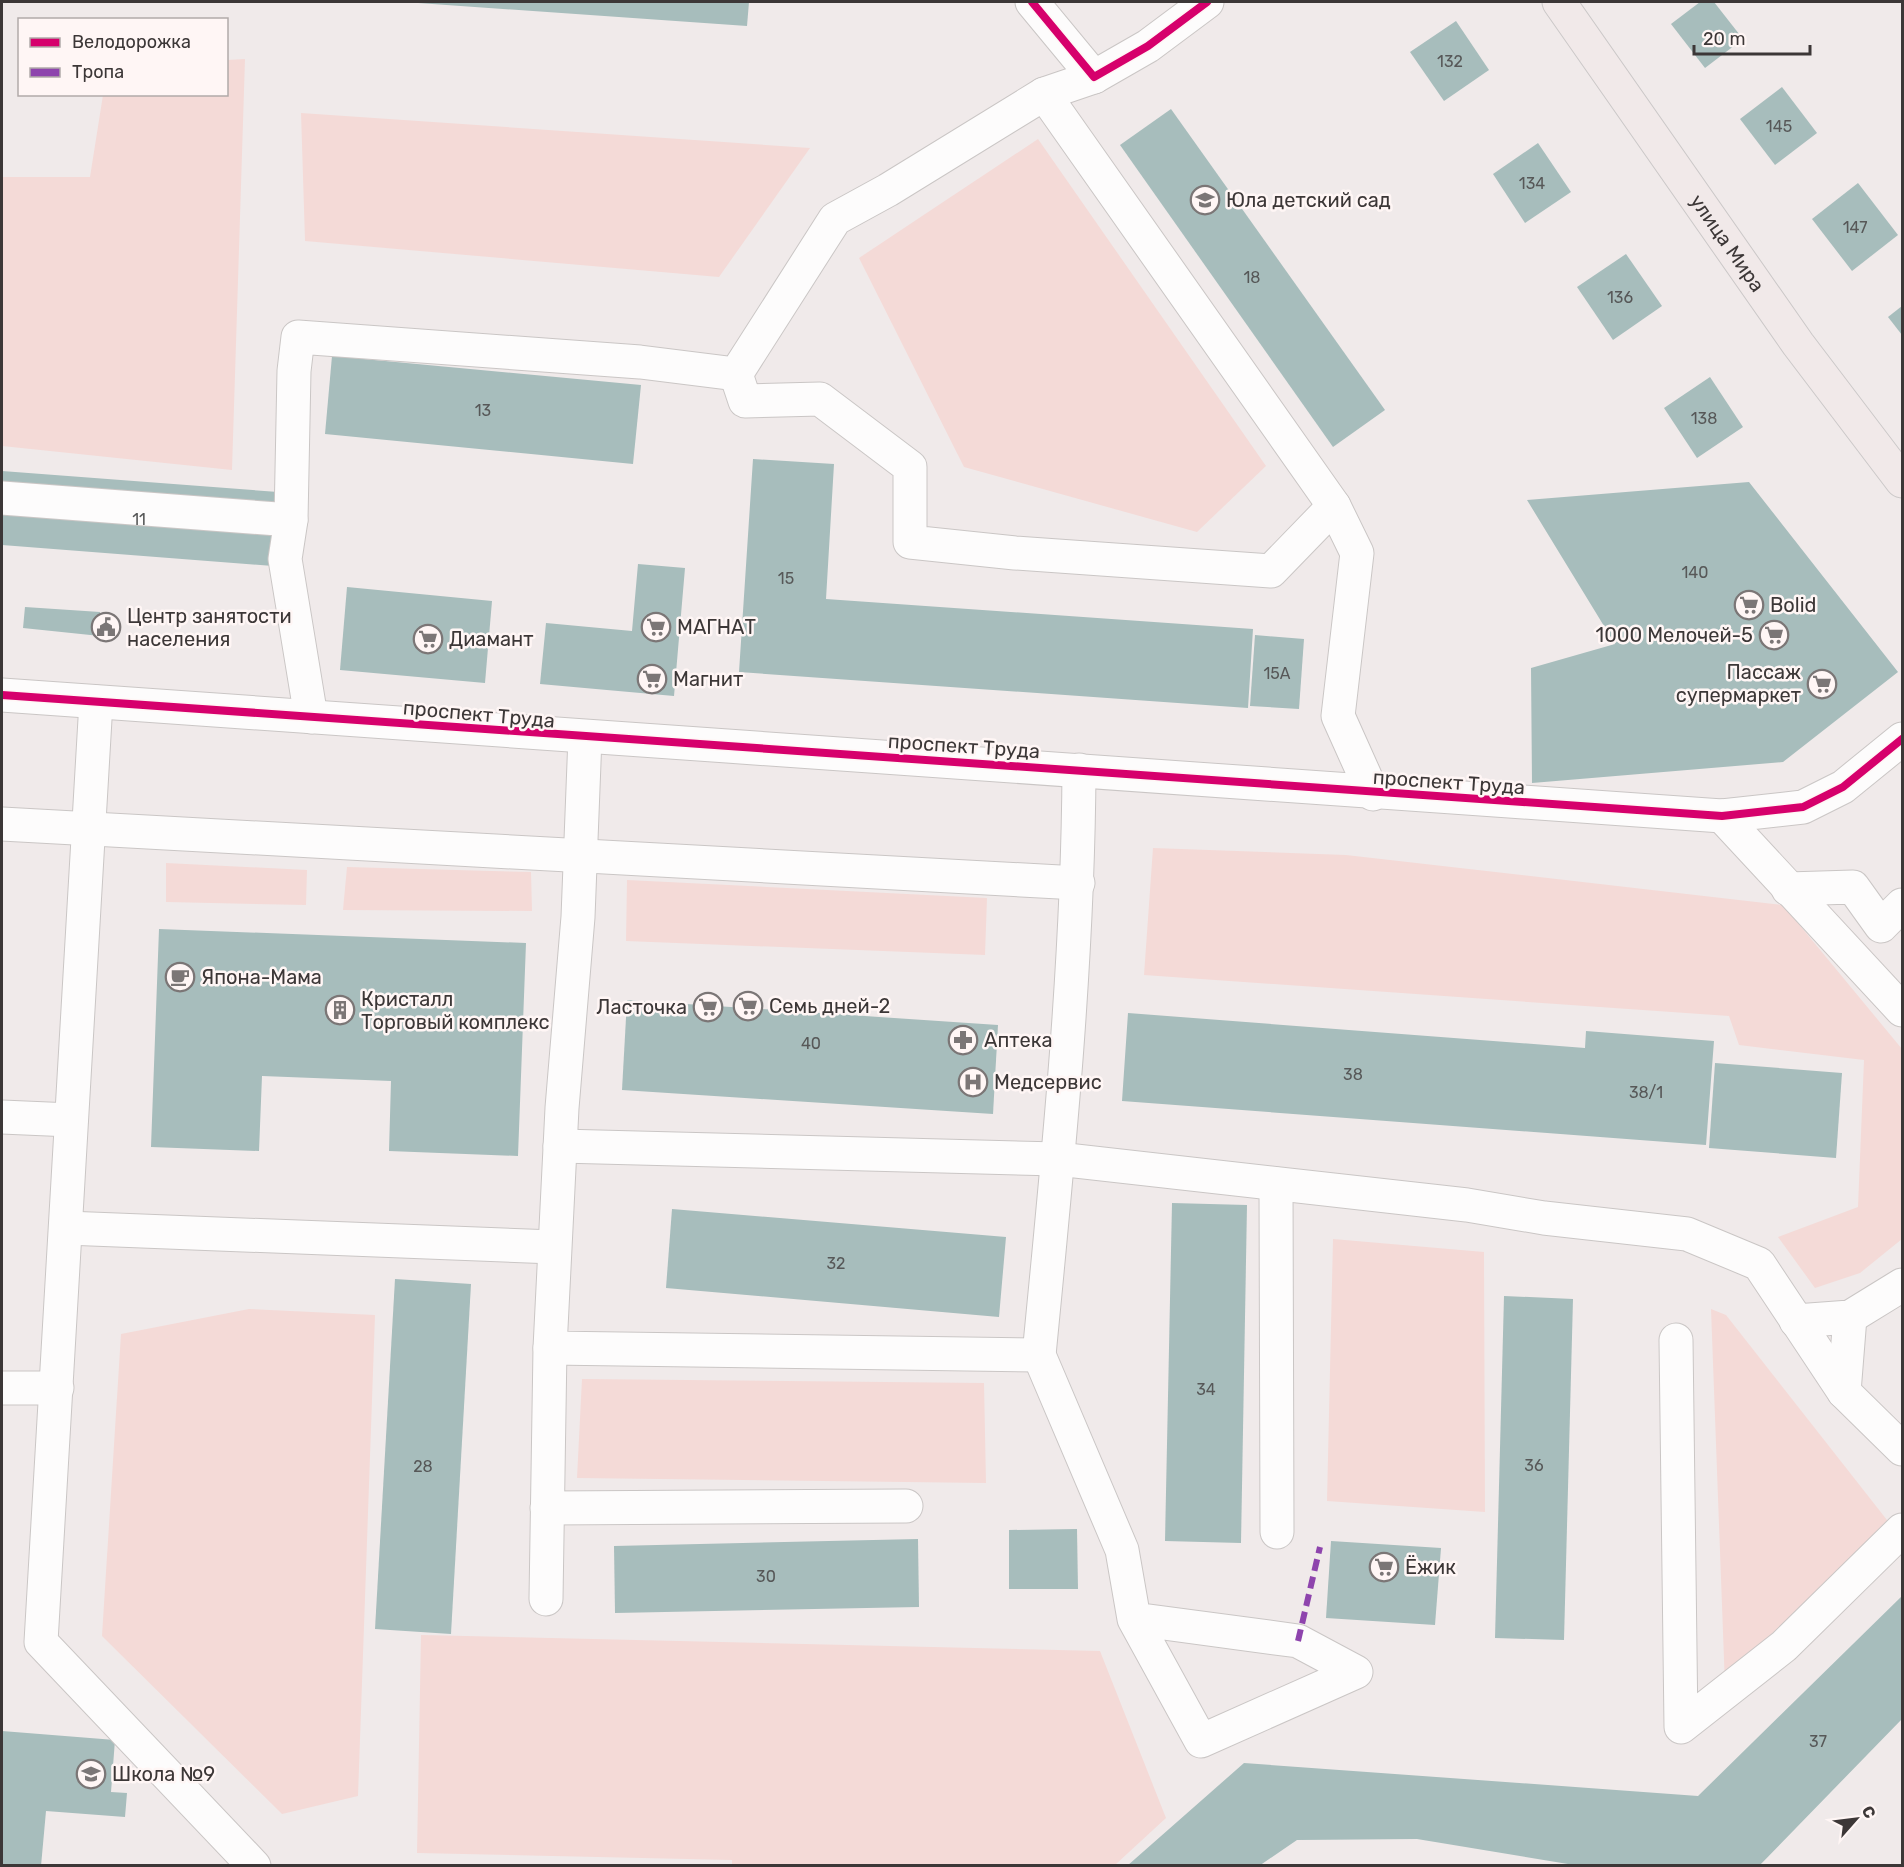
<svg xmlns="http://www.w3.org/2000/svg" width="1904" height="1867" font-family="Rubik,sans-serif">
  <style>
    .green { fill: #f4dad7 }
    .building { fill: #a7bdbc }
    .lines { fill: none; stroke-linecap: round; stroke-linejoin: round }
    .minor-casing { stroke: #cac6c5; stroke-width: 35 }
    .major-casing { stroke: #cbc8c8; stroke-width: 35 }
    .minor { stroke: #fdfcfc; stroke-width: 33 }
    .major { stroke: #f1e9e9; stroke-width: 33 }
    .quiet { stroke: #8e44ad; stroke-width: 6; stroke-dasharray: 12 6; stroke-linecap: butt }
    .cycleway-casing { stroke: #fff6f5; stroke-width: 11 }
    .cycleway { stroke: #d6006c; stroke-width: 8 }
    .labels { text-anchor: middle; stroke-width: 5; stroke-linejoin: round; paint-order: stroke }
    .number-label { font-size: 16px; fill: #575858 }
    .poi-label { font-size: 20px; fill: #3c3737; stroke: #fff6f5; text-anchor: start }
    .street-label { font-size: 20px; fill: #3c3737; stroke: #fff6f5 }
  </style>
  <rect width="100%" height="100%" fill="#f0eaea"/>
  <g class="green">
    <polygon points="245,59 232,470 2,446 2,177 90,177 103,95 226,94 227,60"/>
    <polygon points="301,113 810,148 719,277 305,241"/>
    <polygon points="1038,139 1266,466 1197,532 964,467 859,258"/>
    <polygon points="1153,848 1346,855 1783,905 1902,1049 1902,1239 1860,1273 1815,1288 1778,1237 1858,1207 1864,1060 1739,1045 1729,1016 1144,975"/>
    <polygon points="166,863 307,870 306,905 166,902"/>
    <polygon points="347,867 531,872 532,911 343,910"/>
    <polygon points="627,880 987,898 985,955 626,941"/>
    <polygon points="1333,1239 1484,1252 1485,1512 1327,1501"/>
    <polygon points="249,1309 375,1315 358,1796 282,1814 102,1636 121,1334"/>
    <polygon points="1711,1309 1726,1315 1898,1534 1725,1686"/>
    <polygon points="582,1379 984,1383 986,1483 577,1478"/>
    <polygon points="421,1635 1100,1651 1166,1818 1115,1865 732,1866 732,1860 417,1853"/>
  </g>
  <g class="building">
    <polygon points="404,2 749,2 747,26"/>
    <polygon points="1700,2 1714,2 1743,39 1705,68 1671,24"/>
    <polygon points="1456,21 1489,70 1444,101 1410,52"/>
    <polygon points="1782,87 1817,133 1775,165 1740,119"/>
    <polygon points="1171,109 1385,410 1333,447 1120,145"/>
    <polygon points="1538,143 1571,192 1525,223 1493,174"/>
    <polygon points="1858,183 1898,235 1852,271 1812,219"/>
    <polygon points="1626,254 1662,306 1613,340 1577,287"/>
    <polygon points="1902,306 1902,335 1888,317"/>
    <polygon points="332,356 641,385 633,464 325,434"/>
    <polygon points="1710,377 1743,427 1697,458 1664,408"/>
    <polygon points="753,459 834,464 826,599 1253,629 1248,708 739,672"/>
    <polygon points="2,471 278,492 273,566 2,545"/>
    <polygon points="1749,482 1898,672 1783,762 1532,783 1531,668 1615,644 1527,500"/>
    <polygon points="638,564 685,568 674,696 540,684 546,623 632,631"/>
    <polygon points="347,587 492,601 485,683 340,670"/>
    <polygon points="25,607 100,612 100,636 23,628"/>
    <polygon points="1255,635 1304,639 1299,709 1250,706"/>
    <polygon points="159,929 526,943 518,1156 389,1151 391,1081 262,1076 259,1151 151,1147"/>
    <polygon points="627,1000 998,1025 993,1114 622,1090"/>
    <polygon points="1128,1013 1585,1048 1586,1031 1714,1041 1706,1145 1122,1101"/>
    <polygon points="1715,1063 1842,1073 1836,1158 1709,1148"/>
    <polygon points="1172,1203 1247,1205 1241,1543 1165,1541"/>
    <polygon points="672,1209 1006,1237 999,1317 666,1288"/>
    <polygon points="395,1279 471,1284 451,1634 375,1629"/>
    <polygon points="1504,1296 1573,1299 1564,1640 1495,1638"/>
    <polygon points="1077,1529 1078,1589 1009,1589 1009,1530"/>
    <polygon points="918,1539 919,1607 615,1613 614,1546"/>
    <polygon points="1331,1541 1441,1548 1435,1625 1326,1618"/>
    <polygon points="1902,1596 1902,1719 1759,1866 1580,1866 1417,1839 1297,1840 1259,1866 1127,1866 1244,1763 1698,1796"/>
    <polygon points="2,1731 115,1740 111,1792 127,1793 125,1817 46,1811 41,1866 2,1866"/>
  </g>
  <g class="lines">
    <g class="minor-casing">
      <g id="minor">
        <polyline points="1032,2 1094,77 1148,46 1207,2"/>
        <polyline points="1044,94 1334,506"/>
        <polyline points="736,374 745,401 820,399 910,467 910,542 1015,553 1271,571 1334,506 1357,553 1338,716 1373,794"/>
        <polyline points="2,498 291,520"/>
        <polyline points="2,695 1722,816 1803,807 1843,787 1902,739"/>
        <polyline points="96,702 41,1642 254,1866"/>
        <polyline points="311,717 285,559 291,520 294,371 298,337 640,362 736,374 835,219 888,190 1044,94 1094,77"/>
        <path d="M585,737L578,917L562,1108L550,1348L1039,1355C1058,1160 1078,965 1079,770"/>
        <polyline points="1722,816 1902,1010"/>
        <polyline points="2,824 1078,883"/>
        <polyline points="1788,889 1853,887 1881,926 1902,905"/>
        <polyline points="2,1117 71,1120"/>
        <polyline points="560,1146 1058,1159 1467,1205 1544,1218 1687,1234 1759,1264 1844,1392 1902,1449"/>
        <polyline points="1276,1184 1277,1532"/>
        <polyline points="66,1228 554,1247"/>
        <polyline points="1796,1321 1850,1317 1902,1285"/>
        <polyline points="1676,1340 1681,1727 1784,1646 1902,1530"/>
        <polyline points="1039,1355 1122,1550 1134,1619 1298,1641 1356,1672 1201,1741 1134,1619"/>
        <polyline points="2,1388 57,1388"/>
        <polyline points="1844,1392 1850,1317"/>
        <polyline points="547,1508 906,1506"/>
        <polyline points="546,1599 550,1348"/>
      </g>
    </g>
    <g class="major-casing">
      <g id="major">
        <path id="s1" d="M1559,2L1798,344L1902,481"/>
      </g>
    </g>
    <use href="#minor" class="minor"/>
    <use href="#major" class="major"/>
    <polyline class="quiet" points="1298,1641 1320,1547"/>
    <g class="cycleway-casing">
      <g id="cycleway">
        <polyline points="1032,2 1094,77 1148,46 1207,2"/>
        <polyline points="2,695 1722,816 1803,807 1843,787 1902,739"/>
      </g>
    </g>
    <use href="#cycleway" class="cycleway"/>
  </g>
  <defs>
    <g id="school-ring" transform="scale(1.5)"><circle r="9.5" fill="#fff6f5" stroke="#7b7676" stroke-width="1.5"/><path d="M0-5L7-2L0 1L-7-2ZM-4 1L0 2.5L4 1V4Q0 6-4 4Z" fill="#7b7676"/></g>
    <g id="supermarket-ring" transform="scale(1.5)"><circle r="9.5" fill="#fff6f5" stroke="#7b7676" stroke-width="1.5"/><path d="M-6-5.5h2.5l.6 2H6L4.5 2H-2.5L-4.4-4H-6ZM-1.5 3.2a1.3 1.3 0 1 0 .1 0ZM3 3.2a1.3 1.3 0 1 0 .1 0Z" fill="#7b7676"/></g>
    <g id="civic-ring" transform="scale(1.5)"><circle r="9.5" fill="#fff6f5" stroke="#7b7676" stroke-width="1.5"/><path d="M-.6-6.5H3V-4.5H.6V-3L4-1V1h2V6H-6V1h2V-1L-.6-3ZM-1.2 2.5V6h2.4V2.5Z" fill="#7b7676"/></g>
    <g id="cafe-ring" transform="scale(1.5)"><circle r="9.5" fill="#fff6f5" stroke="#7b7676" stroke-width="1.5"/><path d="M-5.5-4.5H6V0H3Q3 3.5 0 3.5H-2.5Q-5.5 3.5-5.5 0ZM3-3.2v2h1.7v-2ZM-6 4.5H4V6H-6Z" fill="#7b7676"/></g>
    <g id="building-ring" transform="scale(1.5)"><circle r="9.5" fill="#fff6f5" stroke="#7b7676" stroke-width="1.5"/><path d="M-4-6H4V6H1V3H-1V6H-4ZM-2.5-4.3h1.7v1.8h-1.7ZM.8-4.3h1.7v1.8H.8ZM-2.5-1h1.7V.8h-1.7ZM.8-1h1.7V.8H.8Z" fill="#7b7676"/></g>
    <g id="pharmacy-ring" transform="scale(1.5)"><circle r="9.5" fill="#fff6f5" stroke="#7b7676" stroke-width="1.5"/><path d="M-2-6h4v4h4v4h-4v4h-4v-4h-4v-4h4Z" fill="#7b7676"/></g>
    <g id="hospital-ring" transform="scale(1.5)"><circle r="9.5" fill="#fff6f5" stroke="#7b7676" stroke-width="1.5"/><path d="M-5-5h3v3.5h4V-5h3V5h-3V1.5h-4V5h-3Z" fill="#7b7676"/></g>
  </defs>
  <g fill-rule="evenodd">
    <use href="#school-ring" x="1205" y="200"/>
    <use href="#supermarket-ring" x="1749" y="605"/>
    <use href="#civic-ring" x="106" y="627"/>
    <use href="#supermarket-ring" x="656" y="627"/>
    <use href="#supermarket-ring" x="1774" y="635"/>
    <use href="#supermarket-ring" x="428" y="639"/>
    <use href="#supermarket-ring" x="652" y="679"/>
    <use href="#supermarket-ring" x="1822" y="684"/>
    <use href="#cafe-ring" x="180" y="977"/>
    <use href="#supermarket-ring" x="748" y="1006"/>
    <use href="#supermarket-ring" x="708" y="1007"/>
    <use href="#building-ring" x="340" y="1010"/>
    <use href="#pharmacy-ring" x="963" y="1040"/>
    <use href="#hospital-ring" x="973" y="1082"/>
    <use href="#supermarket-ring" x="1384" y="1567"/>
    <use href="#school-ring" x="91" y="1774"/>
  </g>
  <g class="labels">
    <g class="number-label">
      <text x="1450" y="67">132</text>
      <text x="1779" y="132">145</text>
      <text x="1532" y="189">134</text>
      <text x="1855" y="233">147</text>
      <text x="1252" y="283">18</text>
      <text x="1620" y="303">136</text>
      <text x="483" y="416">13</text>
      <text x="1704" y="424">138</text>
      <text x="139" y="525">11</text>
      <text x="1695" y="578">140</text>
      <text x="786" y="584">15</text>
      <text x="1277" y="679">15А</text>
      <text x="811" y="1049">40</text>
      <text x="1353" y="1080">38</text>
      <text x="1646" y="1098">38/1</text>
      <text x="836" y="1269">32</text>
      <text x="1206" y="1395">34</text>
      <text x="1534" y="1471">36</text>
      <text x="423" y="1472">28</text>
      <text x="766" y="1582">30</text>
      <text x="1818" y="1747">37</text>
    </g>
    <g class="poi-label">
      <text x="1226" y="207">Юла детский сад</text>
      <text x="1770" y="612">Bolid</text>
      <text x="127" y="623">Центр занятости<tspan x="127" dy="23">населения</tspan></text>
      <text x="677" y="634">МАГНАТ</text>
      <text x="1753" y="642" text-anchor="end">1000 Мелочей-5</text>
      <text x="449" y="646">Диамант</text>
      <text x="1801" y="679" text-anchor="end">Пассаж<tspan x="1801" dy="23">супермаркет</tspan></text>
      <text x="673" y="686">Магнит</text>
      <text x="201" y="984">Япона-Мама</text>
      <text x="361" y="1006">Кристалл<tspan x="361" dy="23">Торговый комплекс</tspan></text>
      <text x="769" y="1013">Семь дней-2</text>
      <text x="687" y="1014" text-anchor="end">Ласточка</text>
      <text x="984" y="1047">Аптека</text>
      <text x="994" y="1089">Медсервис</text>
      <text x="1405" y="1574">Ёжик</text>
      <text x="112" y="1781">Школа №9</text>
    </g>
    <g class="street-label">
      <text dy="7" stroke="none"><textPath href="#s1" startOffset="294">улица Мира</textPath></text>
      <text transform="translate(479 714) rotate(5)" y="7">проспект Труда</text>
      <text transform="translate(964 746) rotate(4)" y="7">проспект Труда</text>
      <text transform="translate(1449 782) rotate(4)" y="7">проспект Труда</text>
    </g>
  </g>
  <rect width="1904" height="1867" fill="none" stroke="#3c3737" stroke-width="6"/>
  <rect x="18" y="18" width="210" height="78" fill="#fff6f5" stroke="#b1aaa9" stroke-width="1.5"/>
  <rect x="30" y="38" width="30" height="9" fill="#d6006c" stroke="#b1aaa9" stroke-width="1.5"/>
  <text x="72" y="48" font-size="18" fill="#3c3737">Велодорожка</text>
  <rect x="30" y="68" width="30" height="9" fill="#8e44ad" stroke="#b1aaa9" stroke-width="1.5"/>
  <text x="72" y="78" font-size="18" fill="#3c3737">Тропа</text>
  <g transform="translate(1856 1819) rotate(62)" stroke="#fff6f5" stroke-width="4.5" paint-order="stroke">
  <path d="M0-4.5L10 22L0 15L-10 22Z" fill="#3c3737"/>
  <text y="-9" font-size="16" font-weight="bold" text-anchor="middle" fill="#3c3737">С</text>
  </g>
  <path d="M1694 45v9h116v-9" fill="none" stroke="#3c3737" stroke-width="3"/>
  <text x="1703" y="45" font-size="18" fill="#3c3737" stroke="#fff6f5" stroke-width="4.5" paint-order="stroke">20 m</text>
</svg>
